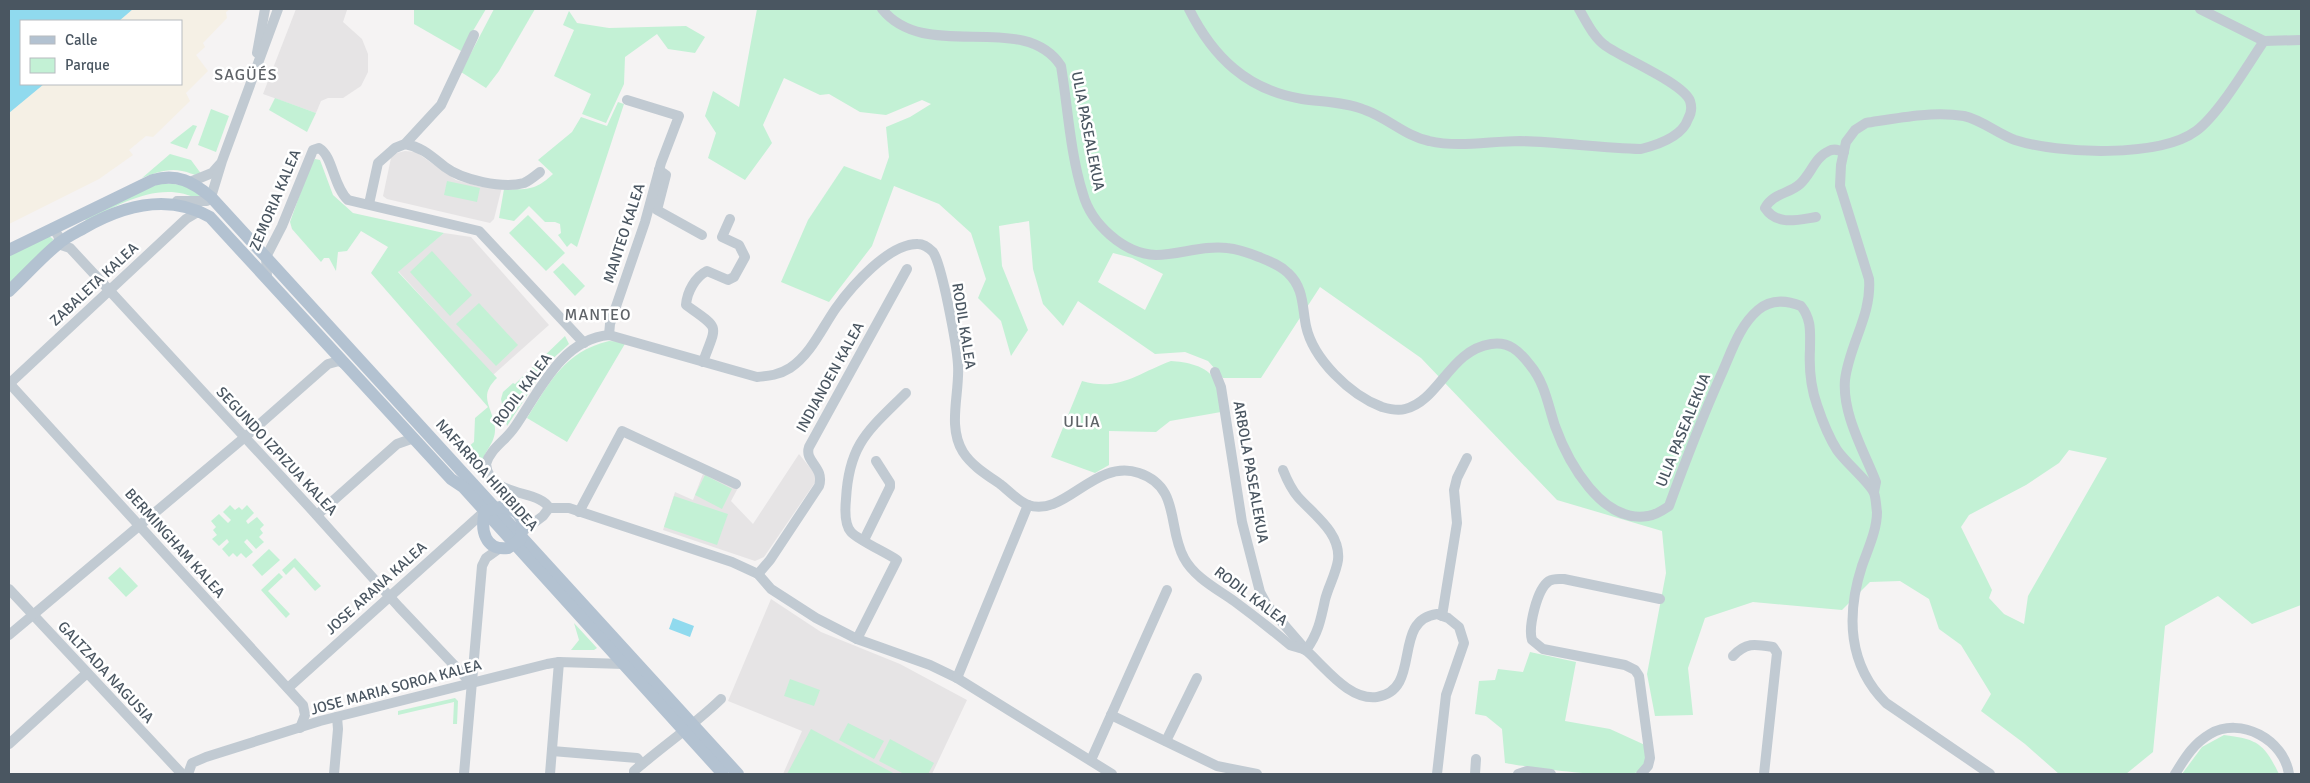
<svg xmlns="http://www.w3.org/2000/svg" width="2310" height="783" font-family="Signika,sans-serif">
  <style>
    .education { fill: #e6e4e5 }
    .green { fill: #c3f1d5; fill-rule: evenodd }
    .sand { fill: #f5f0e5; fill-rule: evenodd }
    .water { fill: #90daee }
    .lines { fill: none; stroke-linecap: round; stroke-linejoin: round }
    .minor { stroke: #c1cad2; stroke-width: 10 }
    .major { stroke: #b3c2d1; stroke-width: 12 }
    .labels { text-anchor: middle; stroke-width: 5; stroke-linejoin: round; paint-order: stroke }
    .street-label { font-size: 15px; fill: #4a5661; stroke: #fff }
    .neighbourhood-label { font-size: 16px; letter-spacing: 1px; fill: #5f6368; stroke: #fff }
  </style>
  <rect width="100%" height="100%" fill="#f5f3f3"/>
  <g class="education">
    <polygon points="296,9 347,10 343,22 362,39 368,54 368,72 361,86 343,98 328,98 321,101 316,113 263,94"/>
    <polygon points="405,151 416,152 456,180 482,187 502,187 494,219 490,223 387,199 383,196 391,158 397,153"/>
    <polygon points="444,233 471,237 549,325 493,375 398,271"/>
    <polygon points="799,454 815,474 816,481 764,557 755,561 663,530 675,492 693,500 704,471 738,488 731,501 753,524"/>
    <polygon points="771,599 821,632 900,664 967,700 932,774 783,774 802,731 728,701"/>
  </g>
  <g class="green">
    <polygon points="414,9 486,9 461,51 414,24"/>
    <polygon points="494,9 535,9 499,71 486,88 461,72"/>
    <path d="M757,9H2301V605L2252,624L2218,596L2165,626L2153,752L2126,774H2059L2025,744L1981,711L1991,694L1961,645L1939,629L1929,599L1900,581L1870,582L1842,610L1753,602L1705,618L1688,668L1693,715L1655,716L1647,674L1666,573L1662,531L1557,500L1421,358L1320,287L1261,378H1223L1208,361L1185,352L1155,354L1078,301L1063,326L1043,304L1033,269L1029,221L999,226L1002,266L1028,330L1011,356L1001,321L978,298L986,279L971,233L939,204L894,186L872,246L829,302L781,282L808,220L844,166L881,180L889,157L886,127L910,117L931,104L922,100L886,115L860,112L829,94L820,95L784,78L763,125L772,143L745,180L708,158L716,133L705,116L713,91L739,107ZM1113,253L1132,258L1163,274L1145,310L1098,282ZM2069,450L2107,458L2028,596L2024,624L2004,614L1989,598L1992,590L1961,527L1969,515L2026,485L2059,463Z"/>
    <polygon points="569,11 577,23 609,28 686,26 705,37 695,53 668,49 657,34 625,57 624,84 606,123 582,114 591,94 554,76 574,30 563,25"/>
    <polygon points="275,98 316,113 307,132 269,110"/>
    <path d="M618,102L624,104L577,247L571,243L567,247L558,235L561,233L560,224L555,222H545L529,206L514,221L499,218L504,189C528,190 536,190 553,174L538,160L572,132L581,117L607,126Z"/>
    <polygon points="211,109 229,116 216,152 198,145"/>
    <polygon points="193,125 197,126 187,149 170,143"/>
    <path d="M170,154L191,160L202,175C193,176 190,172 182,171C168,168 155,173 142,178Z"/>
    <path d="M315,159L320,160L333,195L353,213L444,233L398,272L497,378C477,397 493,407 495,428C496,447 478,452 483,476L461,453L474,442L475,418L488,407L371,273L388,247L361,231L347,251L338,252L336,271L329,258H324L321,262L292,229L290,222L310,166Z"/>
    <polygon points="447,181 480,188 477,202 444,195"/>
    <path d="M160,183L185,185L204,198L199,200C162,179 120,204 86,221L84,217Z"/>
    <polygon points="528,215 565,253 546,271 509,233"/>
    <polygon points="49,236 53,239 52,244 9,283 9,254"/>
    <polygon points="432,251 472,295 450,316 410,272"/>
    <polygon points="563,263 585,286 575,296 553,272"/>
    <polygon points="479,303 518,345 496,366 456,324"/>
    <polygon points="565,336 569,344 548,363 507,426 501,399 503,392 513,383 515,384"/>
    <path d="M609,341L626,342L567,442L527,418C550,382 564,352 609,341Z"/>
    <path d="M1171,361C1185,362 1208,365 1215,381C1219,391 1219,402 1221,412L1170,421L1156,432L1109,431V465L1095,473L1051,457L1082,381C1119,392 1138,373 1171,361Z"/>
    <polygon points="705,475 732,489 722,509 695,495"/>
    <polygon points="674,496 728,514 717,545 664,527"/>
    <polygon points="230,505 235,510 239,507 242,510 247,505 254,513 246,521 248,524 257,517 264,525 260,529 263,533 259,537 264,542 256,549 247,539 244,542 253,552 246,558 241,553 237,557 233,553 229,557 222,549 229,542 227,539 219,546 212,539 217,535 213,530 216,527 211,521 219,514 228,523 231,520 223,512"/>
    <polygon points="269,549 280,560 262,576 252,565"/>
    <polygon points="295,558 321,586 315,591 294,567 286,575 282,570"/>
    <polygon points="120,567 138,586 126,597 108,578"/>
    <polygon points="279,573 283,577 268,591 290,614 286,618 261,590"/>
    <polygon points="574,623 597,648 594,650 571,650 579,640"/>
    <path d="M1530,652L1576,662L1565,721L1610,729L1645,745C1646,753 1649,764 1642,770C1627,782 1527,767 1505,763L1502,729L1486,716L1475,714L1479,681L1495,680L1498,669L1523,672Z"/>
    <polygon points="790,679 820,690 814,706 784,696"/>
    <polygon points="455,698 458,701 457,724 453,724 454,702 398,715 398,711"/>
    <polygon points="848,723 884,741 874,759 839,740"/>
    <polygon points="811,729 895,774 787,774"/>
    <path d="M2224,735C2258,739 2264,744 2279,774H2182L2202,747Z"/>
    <polygon points="890,739 934,763 928,774 904,774 879,761"/>
  </g>
  <path class="sand" d="M9,9H230L226,12L227,18L203,43L205,47L196,55L208,71L186,93L190,101L153,137L146,136L129,150L133,155L99,179L9,224ZM21,21H181V84H21Z"/>
  <g class="water">
    <polygon points="9,9 133,9 119,21 21,21 21,84 44,84 9,113"/>
    <polygon points="673,618 694,626 690,637 669,629"/>
  </g>
  <g class="lines">
    <g class="minor">
      <path d="M882,9C926,64 1024,9 1061,66C1068,108 1070,153 1083,194C1091,223 1123,254 1156,255C1179,255 1203,245 1227,248C1238,249 1249,253 1259,257C1269,261 1280,265 1288,273C1304,288 1302,306 1306,326C1313,359 1350,395 1382,407C1389,409 1398,411 1405,409C1439,401 1450,350 1491,344C1509,341 1519,351 1530,365C1545,383 1548,405 1555,426C1568,462 1602,524 1648,516C1656,515 1663,510 1669,506C1685,462 1702,418 1721,375C1731,353 1739,326 1758,310C1771,299 1786,300 1801,306C1812,320 1810,332 1810,349C1809,367 1811,388 1817,405C1822,420 1828,436 1837,450C1845,462 1870,483 1874,493C1876,498 1876,506 1877,512C1877,530 1868,549 1862,566C1846,615 1848,665 1886,703L1990,774"/>
      <path d="M1189,9C1213,57 1247,90 1302,99C1322,102 1346,102 1365,110C1388,118 1405,136 1429,141C1459,148 1490,141 1520,141C1560,142 1600,148 1641,149C1657,145 1682,137 1688,119C1691,114 1692,107 1690,101C1683,83 1624,59 1606,46C1594,38 1586,21 1579,9"/>
      <polyline points="2200,9 2264,41 2301,40"/>
      <polyline points="257,53 265,9"/>
      <path d="M405,144C422,147 431,156 445,167C462,180 503,189 524,183C529,181 535,176 540,172"/>
      <polyline points="659,170 666,175 657,210 702,235"/>
      <polyline points="190,182 212,173 220,164"/>
      <polyline points="177,201 207,201 211,197 222,161 278,9"/>
      <polyline points="369,204 378,163 395,148 405,144 441,105 474,35"/>
      <path d="M1816,217C1797,220 1777,226 1765,208C1773,193 1789,194 1800,184C1811,174 1815,157 1829,151C1834,148 1839,150 1844,152"/>
      <polyline points="53,228 59,237 58,244 70,248 109,290 312,510 399,607 471,683"/>
      <path d="M267,276L266,257L282,226L313,150L319,148C333,156 333,186 348,200L479,231L584,343"/>
      <polyline points="609,335 610,324 645,222 661,163 679,116 627,100"/>
      <path d="M703,362C717,323 721,330 686,305C687,292 695,277 707,271L728,280L734,277L745,257L739,245L722,237L730,219"/>
      <polyline points="1215,372 1221,387 1242,522 1260,592 1267,605 1306,650"/>
      <polyline points="9,383 303,705 305,715 300,728"/>
      <polyline points="9,384 186,219 196,213 203,213"/>
      <path d="M1283,470C1287,480 1291,489 1298,497C1314,515 1341,533 1338,560C1336,574 1328,587 1325,600C1321,619 1318,634 1306,650"/>
      <path d="M1874,492L1876,482C1864,451 1842,414 1845,380C1849,345 1872,315 1869,279L1840,186L1841,165L1846,142L1855,130L1866,123C1898,118 1932,111 1964,116C1982,120 1998,134 2015,140C2058,154 2159,158 2196,131C2219,114 2247,66 2264,41"/>
      <path d="M549,508C540,489 489,498 486,464C490,449 505,441 514,428C538,394 561,339 609,335L757,377C769,376 779,375 790,368C811,354 822,328 836,308C851,287 889,243 918,244C923,244 929,248 933,252C942,265 957,346 958,365C960,393 947,426 963,452C972,466 987,475 1000,484C1008,490 1019,502 1028,505C1065,518 1094,458 1139,473C1181,487 1167,528 1184,558C1194,577 1217,589 1234,601C1253,615 1272,630 1290,645C1295,647 1301,648 1305,650C1310,653 1315,659 1319,663C1334,678 1354,700 1377,697C1423,690 1391,620 1437,614L1448,618L1459,627L1464,643L1446,695L1437,774"/>
      <polyline points="579,512 622,431 736,484"/>
      <polyline points="317,515 397,444 414,438"/>
      <polyline points="523,531 543,516 549,508 569,508 732,562 758,574 771,589 816,618 857,639 930,665 957,678 1112,774"/>
      <polyline points="864,540 890,487 890,483 876,461"/>
      <path d="M758,574L770,560L819,486C825,467 804,462 809,447L907,269"/>
      <polyline points="9,589 182,774"/>
      <polyline points="1442,616 1457,523 1454,490 1457,478 1467,458"/>
      <polyline points="9,635 245,437 328,364 339,361 346,365"/>
      <path d="M857,639L897,560C887,553 858,540 851,532C844,524 845,509 846,499C849,443 869,430 906,393"/>
      <path d="M1733,656C1746,642 1755,644 1773,647L1777,653L1764,774"/>
      <polyline points="957,678 1028,505"/>
      <polyline points="288,688 485,511"/>
      <polyline points="1111,715 1217,766 1257,774"/>
      <polyline points="1166,741 1197,678"/>
      <polyline points="9,744 87,673"/>
      <polyline points="552,751 637,758 642,764"/>
      <polyline points="1091,760 1167,590"/>
      <polyline points="188,774 192,763 206,757 320,721 547,664 559,662 624,664"/>
      <polyline points="334,774 338,729 337,717"/>
      <polyline points="464,774 482,566 486,558 500,548"/>
      <polyline points="550,774 559,662"/>
      <path d="M634,774V771C663,746 694,725 721,699"/>
      <polyline points="1475,774 1476,759"/>
      <polyline points="1518,774 1527,771 1551,774"/>
      <path d="M1641,774L1648,766L1650,758L1639,676L1635,670L1625,665L1543,649L1532,640C1528,627 1537,589 1549,581C1554,578 1559,579 1564,579L1660,599"/>
      <path d="M2175,774C2185,758 2193,744 2210,734C2241,716 2284,740 2289,774"/>
    </g>
    <g class="major">
      <path d="M9,250L153,180C177,173 193,182 211,197L738,774"/>
      <path d="M9,291C25,276 41,258 58,244C66,237 75,233 84,228C124,205 168,193 210,217L451,479L463,487L723,774"/>
      <path d="M500,507C513,508 521,513 523,526L520,540L508,548C485,551 480,530 485,511Z"/>
    </g>
  </g>
  <g class="labels">
    <g class="street-label">
      <text transform="translate(1088 131) rotate(79)" y="5">ULIA PASEALEKUA</text>
      <text transform="translate(275 200) rotate(-67)" y="5">ZEMORIA KALEA</text>
      <text transform="translate(624 233) rotate(-72)" y="5">MANTEO KALEA</text>
      <text transform="translate(94 284) rotate(-43)" y="5">ZABALETA KALEA</text>
      <text transform="translate(964 326) rotate(81)" y="5">RODIL KALEA</text>
      <text transform="translate(830 377) rotate(-61)" y="5">INDIANOEN KALEA</text>
      <text transform="translate(522 390) rotate(-53)" y="5">RODIL KALEA</text>
      <text transform="translate(1683 430) rotate(-68)" y="5">ULIA PASEALEKUA</text>
      <text transform="translate(277 451) rotate(47)" y="5">SEGUNDO IZPIZUA KALEA</text>
      <text transform="translate(1251 472) rotate(80)" y="5">ARBOLA PASEALEKUA</text>
      <text transform="translate(487 475) rotate(48)" y="5">NAFARROA HIRIBIDEA</text>
      <text transform="translate(175 543) rotate(48)" y="5">BERMINGHAM KALEA</text>
      <text transform="translate(376 588) rotate(-42)" y="5">JOSE ARANA KALEA</text>
      <text transform="translate(1251 596) rotate(37)" y="5">RODIL KALEA</text>
      <text transform="translate(106 672) rotate(47)" y="5">GALTZADA NAGUSIA</text>
      <text transform="translate(396 687) rotate(-15)" y="5">JOSE MARIA SOROA KALEA</text>
    </g>
    <g class="neighbourhood-label">
      <text x="246" y="80">SAGÜÉS</text>
      <text x="598" y="320">MANTEO</text>
      <text x="1082" y="427">ULIA</text>
    </g>
  </g>
  <rect width="2310" height="783" fill="none" stroke="#4a5661" stroke-width="20"/>
  <rect x="20" y="20" width="162" height="65" fill="#ffffff" stroke="#b7bbc0"/>
  <rect x="30" y="36" width="25" height="8" fill="#b3c2d1" stroke="#b7bbc0"/>
  <text x="65" y="45" font-size="15" fill="#4a5661">Calle</text>
  <rect x="30" y="58" width="25" height="15" fill="#c3f1d5" stroke="#b7bbc0"/>
  <text x="65" y="70" font-size="15" fill="#4a5661">Parque</text>
</svg>
